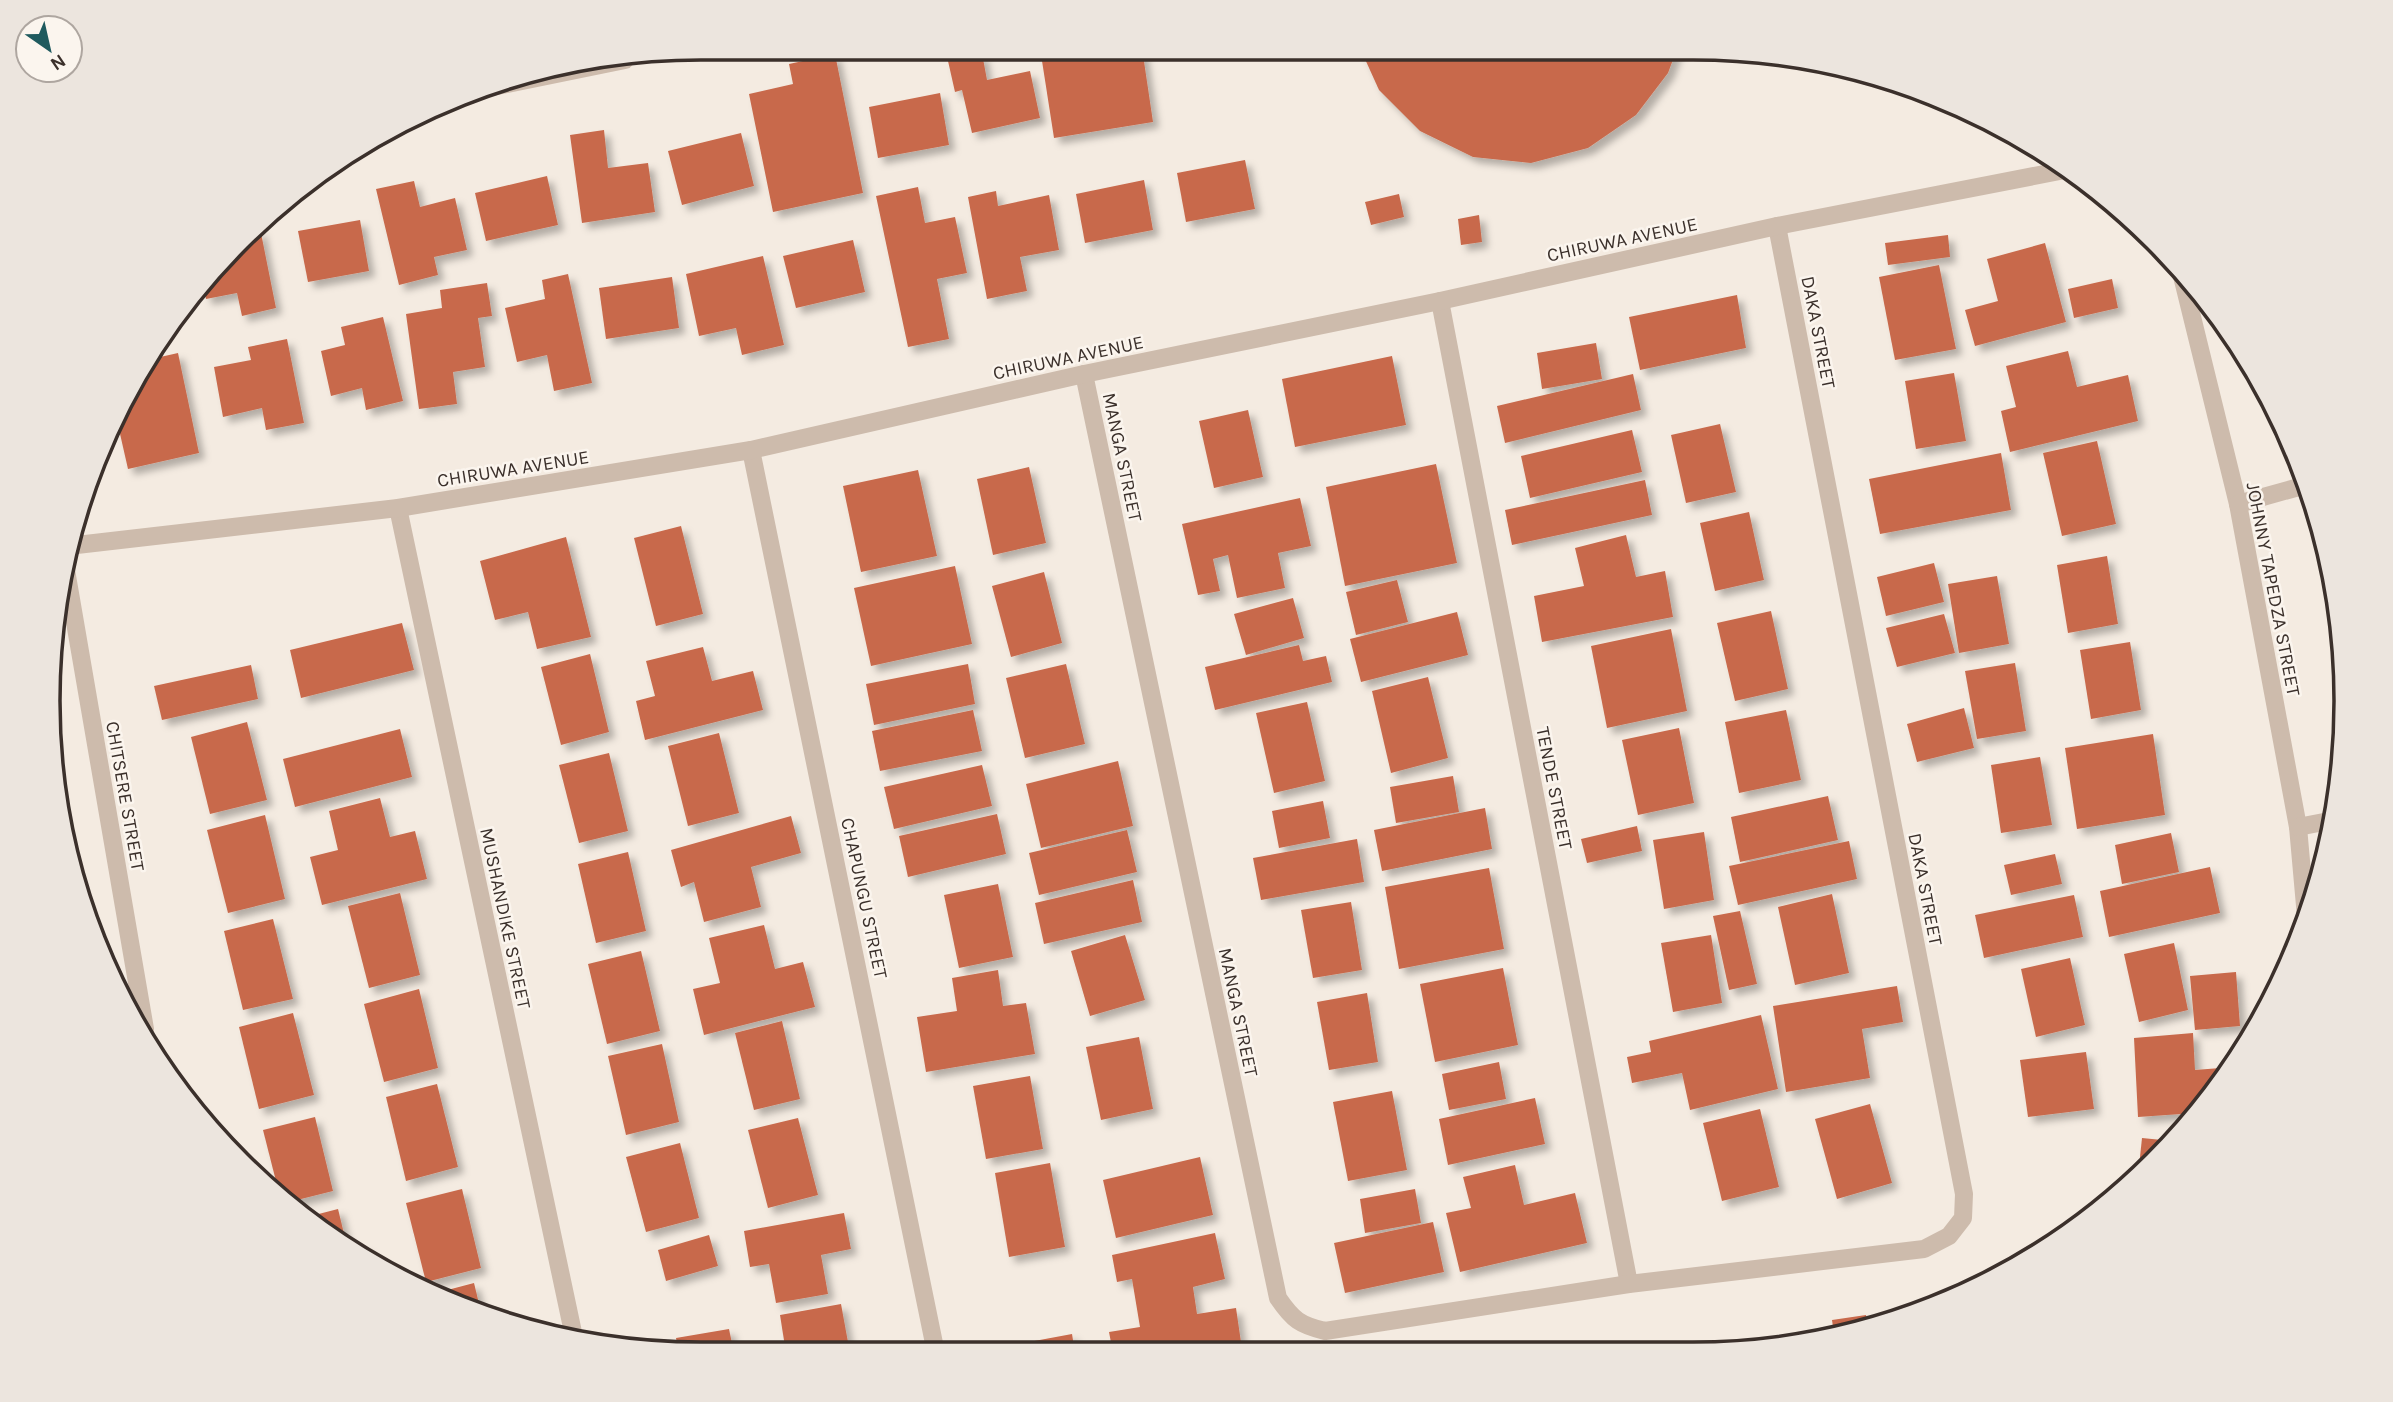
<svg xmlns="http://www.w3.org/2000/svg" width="2393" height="1402" font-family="Karla,sans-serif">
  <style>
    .building { fill: #c8694b; filter: url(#shadow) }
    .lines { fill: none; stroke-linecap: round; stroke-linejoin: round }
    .minor { stroke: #cdbbac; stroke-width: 18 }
    .labels { text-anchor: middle; stroke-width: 5; stroke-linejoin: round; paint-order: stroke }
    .street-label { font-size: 19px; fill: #3b302b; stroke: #fbf5ee }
    .rim { fill: none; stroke: #3b302b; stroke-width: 3.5 }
  </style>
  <defs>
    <filter id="shadow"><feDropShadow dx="6" dy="6" stdDeviation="3.5" flood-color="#0004"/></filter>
  </defs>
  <rect width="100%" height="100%" fill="#f4ebe1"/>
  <g class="building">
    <polygon points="1040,48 1142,48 1153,122 1054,138"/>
    <polygon points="1360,48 1433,48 1677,49 1668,73 1636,115 1588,148 1531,163 1473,157 1420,131 1379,90"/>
    <polygon points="982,53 987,80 1030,71 1040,118 972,133 962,90 955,92 948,61"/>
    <polygon points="835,54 863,193 773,212 749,94 793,84 789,64"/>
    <polygon points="940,93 949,145 878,158 869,107"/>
    <polygon points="604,130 608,168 648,163 655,212 582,223 570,135"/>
    <polygon points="741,133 754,186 682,205 668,151"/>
    <polygon points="1245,160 1255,209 1186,222 1177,173"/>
    <polygon points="547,176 558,225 486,241 475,193"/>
    <polygon points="1144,180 1153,230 1085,243 1076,194"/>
    <polygon points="414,181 420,207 455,198 467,250 434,257 438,275 399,285 376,189"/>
    <polygon points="918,187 925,223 955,217 967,273 937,279 949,339 908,347 876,196"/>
    <polygon points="996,191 998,206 1049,195 1059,250 1020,257 1027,291 987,299 968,197"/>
    <polygon points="1399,194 1404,217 1371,225 1365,202"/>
    <polygon points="1479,215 1482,242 1461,245 1458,219"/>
    <polygon points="360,220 369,271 308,282 298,231"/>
    <polygon points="260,228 276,308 242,316 237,293 206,299 204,288"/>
    <polygon points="1948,235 1950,257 1888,265 1885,243"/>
    <polygon points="853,240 865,292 796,308 783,256"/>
    <polygon points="2045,243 2066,322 1975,346 1965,310 1998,301 1987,259"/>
    <polygon points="763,256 784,345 742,355 736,328 699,336 686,274"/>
    <polygon points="1939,265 1956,349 1895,360 1879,277"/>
    <polygon points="568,274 592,383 554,391 547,355 517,362 505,308 545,299 542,280"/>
    <polygon points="672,277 679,328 606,339 599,288"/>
    <polygon points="2112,279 2118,308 2074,318 2068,289"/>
    <polygon points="487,283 492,316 478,318 485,367 453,372 457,404 419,409 406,314 442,308 440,290"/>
    <polygon points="1737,295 1746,348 1640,370 1629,317"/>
    <polygon points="383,317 403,401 366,410 362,388 331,396 321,351 345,345 341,327"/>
    <polygon points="287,339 304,423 266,430 262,408 223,417 214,367 251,360 248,347"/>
    <polygon points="1596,343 1602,379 1542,389 1537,353"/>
    <polygon points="2068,351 2077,387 2128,375 2138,421 2010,452 2001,411 2016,407 2006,366"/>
    <polygon points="178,353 199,453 128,469 118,425 147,360"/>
    <polygon points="1392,356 1406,425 1295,447 1282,379"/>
    <polygon points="1954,373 1966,441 1916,449 1905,381"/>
    <polygon points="1633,374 1641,410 1505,443 1497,406"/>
    <polygon points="1248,410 1263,477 1214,488 1199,421"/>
    <polygon points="1720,424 1736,492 1686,503 1671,435"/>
    <polygon points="1632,430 1642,472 1530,498 1521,456"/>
    <polygon points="2097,441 2116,524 2062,536 2043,453"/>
    <polygon points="2001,453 2011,510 1880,534 1869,479"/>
    <polygon points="1436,464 1457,563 1345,586 1326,487"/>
    <polygon points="1029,467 1046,543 993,555 977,479"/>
    <polygon points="918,470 937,556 861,572 843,486"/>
    <polygon points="1645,480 1652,515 1512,545 1505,510"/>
    <polygon points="1300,498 1311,546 1278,553 1285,588 1237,598 1228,555 1213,559 1220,591 1198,595 1182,524"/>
    <polygon points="1749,512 1764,580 1715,591 1700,523"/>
    <polygon points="681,526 703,614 656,626 634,538"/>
    <polygon points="1626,535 1636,577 1665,571 1673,617 1542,642 1534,596 1584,586 1575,548"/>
    <polygon points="566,537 591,637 537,649 528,612 495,620 480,561"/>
    <polygon points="2107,556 2118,624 2068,633 2057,565"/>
    <polygon points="1934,563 1944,602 1886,616 1877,577"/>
    <polygon points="955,566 972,644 871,666 854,588"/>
    <polygon points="1044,572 1062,643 1011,657 992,586"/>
    <polygon points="1997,576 2009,644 1959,653 1948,584"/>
    <polygon points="1397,580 1408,622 1356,635 1346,592"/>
    <polygon points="1293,598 1304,638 1246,655 1234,614"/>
    <polygon points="1771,611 1788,689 1735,701 1717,623"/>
    <polygon points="1457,612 1468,655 1361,682 1350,639"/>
    <polygon points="1944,614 1955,653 1897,667 1886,628"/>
    <polygon points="402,623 414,670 301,698 290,650"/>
    <polygon points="1671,629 1687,711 1607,728 1591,646"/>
    <polygon points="2130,642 2141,710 2091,719 2080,650"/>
    <polygon points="1299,645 1303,661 1326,656 1332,682 1215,710 1205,667"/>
    <polygon points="703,647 712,681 753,671 763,710 645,740 636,701 655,696 646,661"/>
    <polygon points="590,654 609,732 561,745 541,667"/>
    <polygon points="2015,663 2026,731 1977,739 1965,671"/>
    <polygon points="968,664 975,704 874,725 866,684"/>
    <polygon points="1066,664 1085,744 1025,758 1006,678"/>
    <polygon points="251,665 258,699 162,720 154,686"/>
    <polygon points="1428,677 1448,758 1391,773 1372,691"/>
    <polygon points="1307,702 1325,781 1274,793 1256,713"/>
    <polygon points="1964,708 1974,748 1917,762 1907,724"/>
    <polygon points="973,710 982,751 880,771 872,731"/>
    <polygon points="1786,710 1801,780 1739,793 1725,722"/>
    <polygon points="247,722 267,800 210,814 191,737"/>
    <polygon points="1679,728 1694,803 1638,815 1622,740"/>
    <polygon points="400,729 412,777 295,807 283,759"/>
    <polygon points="719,733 739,813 688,826 668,746"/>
    <polygon points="2153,734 2165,815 2077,829 2065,748"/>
    <polygon points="609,753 628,831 579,843 559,765"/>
    <polygon points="2040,757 2052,825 2001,833 1991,765"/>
    <polygon points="1118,761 1133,826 1041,848 1026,784"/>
    <polygon points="982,765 992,806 894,829 884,787"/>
    <polygon points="1453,776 1459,812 1396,823 1390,787"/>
    <polygon points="1828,796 1838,840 1740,862 1731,817"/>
    <polygon points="380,798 390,837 415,831 427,879 322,905 310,857 338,850 329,811"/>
    <polygon points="1323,801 1330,838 1279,848 1272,811"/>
    <polygon points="1485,808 1492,849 1382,871 1374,830"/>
    <polygon points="997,814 1006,854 908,877 899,836"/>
    <polygon points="265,815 285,899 228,913 207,830"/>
    <polygon points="791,816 801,853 751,867 761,907 704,922 694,882 681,887 671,850"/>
    <polygon points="1637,826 1642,851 1587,863 1581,839"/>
    <polygon points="1127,830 1137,872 1039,895 1029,853"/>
    <polygon points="1704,832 1714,900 1664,909 1653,840"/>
    <polygon points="2171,833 2179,872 2122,884 2115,845"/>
    <polygon points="1357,839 1364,882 1261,900 1253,858"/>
    <polygon points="1849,841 1857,879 1738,905 1729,866"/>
    <polygon points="628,852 646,931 596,943 578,864"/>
    <polygon points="2055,854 2062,884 2011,895 2004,865"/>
    <polygon points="2210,867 2220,913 2109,937 2100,891"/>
    <polygon points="1489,868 1504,949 1399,969 1385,887"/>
    <polygon points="1133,880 1142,922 1044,944 1035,903"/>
    <polygon points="998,884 1013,957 959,968 944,895"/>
    <polygon points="400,893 420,975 369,988 348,906"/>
    <polygon points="1832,894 1849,973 1795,985 1778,907"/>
    <polygon points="2074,895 2083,937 1984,958 1975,915"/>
    <polygon points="1351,902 1362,970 1313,978 1301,910"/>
    <polygon points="1740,911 1757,984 1729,990 1713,916"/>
    <polygon points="273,919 293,999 243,1010 224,931"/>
    <polygon points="764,925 775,969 803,962 815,1007 704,1035 693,989 720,983 709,938"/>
    <polygon points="1125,935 1145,1000 1090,1016 1071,951"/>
    <polygon points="1711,935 1722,1003 1673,1012 1661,943"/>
    <polygon points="2174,943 2188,1010 2139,1022 2124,954"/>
    <polygon points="641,951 660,1031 607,1044 588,964"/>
    <polygon points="2070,958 2085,1025 2036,1037 2021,969"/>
    <polygon points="1503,968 1518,1045 1435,1062 1420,984"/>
    <polygon points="998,970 1003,1006 1026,1003 1035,1054 926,1072 917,1017 957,1011 952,978"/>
    <polygon points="2236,972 2240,1026 2195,1030 2190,976"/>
    <polygon points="1897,986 1903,1022 1862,1029 1870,1078 1786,1092 1773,1006"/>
    <polygon points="419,989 438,1068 384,1082 364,1004"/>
    <polygon points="1367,993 1378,1062 1329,1070 1317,1002"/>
    <polygon points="293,1013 314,1095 259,1109 239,1027"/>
    <polygon points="1761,1015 1778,1089 1690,1110 1682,1073 1632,1083 1627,1057 1651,1052 1649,1041"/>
    <polygon points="782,1021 800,1099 754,1110 735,1033"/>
    <polygon points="2193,1033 2195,1070 2233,1067 2195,1113 2138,1117 2134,1038"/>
    <polygon points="1139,1037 1153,1109 1101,1120 1086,1047"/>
    <polygon points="662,1044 679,1122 626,1135 608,1056"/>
    <polygon points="2086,1052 2094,1109 2028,1117 2020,1060"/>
    <polygon points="1499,1062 1506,1099 1449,1110 1442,1074"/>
    <polygon points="1030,1076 1043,1149 986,1159 973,1086"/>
    <polygon points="437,1084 458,1167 406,1181 386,1097"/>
    <polygon points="1392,1091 1407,1170 1348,1181 1333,1102"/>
    <polygon points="1535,1098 1545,1144 1448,1165 1439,1119"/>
    <polygon points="1870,1104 1892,1183 1837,1199 1815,1119"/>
    <polygon points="1760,1109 1779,1187 1722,1201 1703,1123"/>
    <polygon points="315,1117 333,1191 289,1202 279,1193 263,1130"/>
    <polygon points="798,1118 818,1195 768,1208 748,1130"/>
    <polygon points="2142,1138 2172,1141 2154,1164 2138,1176"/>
    <polygon points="680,1143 699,1218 646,1232 626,1157"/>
    <polygon points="1200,1157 1213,1215 1116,1238 1103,1180"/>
    <polygon points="1050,1163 1065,1247 1009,1257 995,1173"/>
    <polygon points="1515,1165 1524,1205 1575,1193 1587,1243 1460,1272 1446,1213 1471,1208 1463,1177"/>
    <polygon points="462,1189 481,1268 426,1282 406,1203"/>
    <polygon points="1415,1189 1421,1223 1365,1233 1360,1199"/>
    <polygon points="338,1209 348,1250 338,1245 307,1217"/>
    <polygon points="844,1213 851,1249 821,1255 828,1294 776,1303 769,1264 750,1267 744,1231"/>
    <polygon points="1433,1222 1444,1272 1345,1293 1334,1243"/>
    <polygon points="1215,1233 1225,1279 1193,1287 1197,1314 1236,1308 1242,1349 1216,1353 1113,1353 1109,1332 1140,1327 1132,1279 1117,1282 1112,1255"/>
    <polygon points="709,1235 718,1266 666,1281 658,1250"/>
    <polygon points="365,1246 368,1260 348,1250"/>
    <polygon points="474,1283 482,1316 436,1293"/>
    <polygon points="841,1304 850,1353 786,1353 780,1315"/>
    <polygon points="1866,1315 1868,1327 1834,1334 1832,1320"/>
    <polygon points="729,1329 734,1353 679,1353 676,1338"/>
    <polygon points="1072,1334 1075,1353 1003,1353 1002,1347"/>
    <polygon points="1511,1341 1513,1353 1470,1353 1469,1351"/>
  </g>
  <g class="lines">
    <g class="minor">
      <polyline points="477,90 625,60"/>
      <polyline points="2181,272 2238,504 2298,827 2306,917"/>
      <polyline points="1440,301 1629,1284"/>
      <path d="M1084,374L1278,1298C1293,1320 1300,1325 1325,1331L1629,1284L1924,1249L1949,1236L1963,1218L1964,1194L1777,226"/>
      <polyline points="751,450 936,1353"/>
      <polyline points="2238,504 2306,485"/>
      <polyline points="398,508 574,1337"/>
      <polyline points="68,546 398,508 751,450 1084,374 1440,301 1777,226 2070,169"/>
      <polyline points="66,570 145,1029"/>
      <polyline points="2298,827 2334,820"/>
    </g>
  </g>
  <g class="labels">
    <g class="street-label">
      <text transform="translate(1622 239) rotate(-12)" y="7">CHIRUWA AVENUE</text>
      <text transform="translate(1819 332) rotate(79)" y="7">DAKA STREET</text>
      <text transform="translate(1068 357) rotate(-12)" y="7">CHIRUWA AVENUE</text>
      <text transform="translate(1123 457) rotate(78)" y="7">MANGA STREET</text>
      <text transform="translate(513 468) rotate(-9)" y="7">CHIRUWA AVENUE</text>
      <text transform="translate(2274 589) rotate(79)" y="7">JOHNNY TAPEDZA STREET</text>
      <text transform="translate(1555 788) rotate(79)" y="7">TENDE STREET</text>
      <text transform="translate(126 796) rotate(80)" y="7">CHITSERE STREET</text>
      <text transform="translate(1926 889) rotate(79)" y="7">DAKA STREET</text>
      <text transform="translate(865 898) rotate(78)" y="7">CHAPUNGU STREET</text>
      <text transform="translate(506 918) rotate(78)" y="7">MUSHANDIKE STREET</text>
      <text transform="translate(1239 1012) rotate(78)" y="7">MANGA STREET</text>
    </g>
  </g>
  <path d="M0 0H2393V1402H0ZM701 60H1693A641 641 0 0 1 2334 701V701A641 641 0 0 1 1693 1342H701A641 641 0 0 1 60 701V701A641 641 0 0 1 701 60Z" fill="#ece5de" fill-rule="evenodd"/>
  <path class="rim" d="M701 60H1693A641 641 0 0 1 2334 701V701A641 641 0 0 1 1693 1342H701A641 641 0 0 1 60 701V701A641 641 0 0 1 701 60Z"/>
  <g transform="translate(49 49) rotate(146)"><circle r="33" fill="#fbf5ee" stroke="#aea6a0" stroke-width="2"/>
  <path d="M0-5L12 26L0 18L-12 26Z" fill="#1f5a5e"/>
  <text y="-10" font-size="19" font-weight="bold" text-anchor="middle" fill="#3b302b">N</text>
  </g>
</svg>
